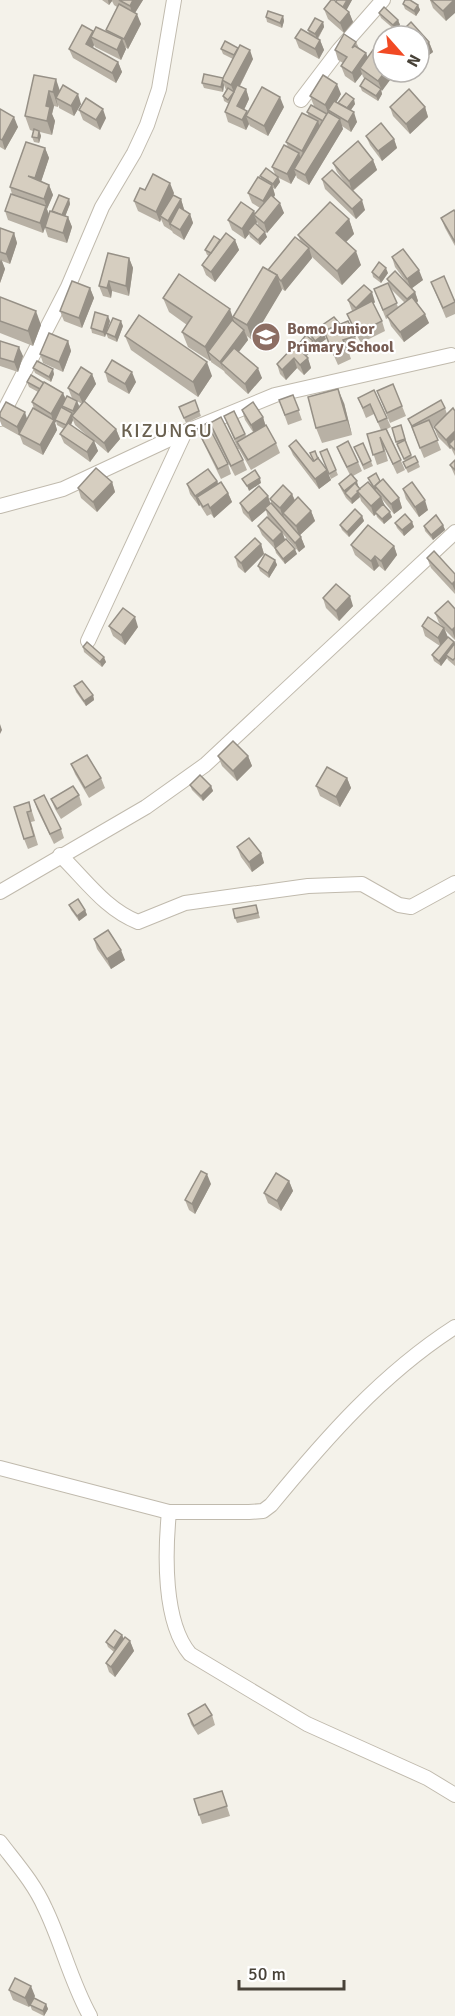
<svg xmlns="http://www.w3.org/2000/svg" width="455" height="2016" font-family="Signika,sans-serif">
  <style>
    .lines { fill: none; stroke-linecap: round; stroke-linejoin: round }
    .minor-casing { stroke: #c0baad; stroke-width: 16 }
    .minor { stroke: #fff; stroke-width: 14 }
    .wall { fill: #b8b1a5; fill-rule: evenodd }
    .shaded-wall { fill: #969086 }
    .building { fill: #d6cec0; stroke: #969086; stroke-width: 1.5 }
    .labels { text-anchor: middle; stroke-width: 4.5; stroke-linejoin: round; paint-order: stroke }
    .education-label { font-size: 16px; font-weight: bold; fill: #785e54; stroke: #fff; text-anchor: start }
    .quarter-label { font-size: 20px; letter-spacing: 1.5px; fill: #6a6150; stroke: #fff }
  </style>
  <rect width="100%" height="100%" fill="#f4f2ea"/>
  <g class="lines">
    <g class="minor-casing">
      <g id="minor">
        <polyline points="301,100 339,50 383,0"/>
        <polyline points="0,419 68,287 102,207 134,153 147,125 159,89 174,0"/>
        <polyline points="0,506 63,489 185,432 275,395 451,355"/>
        <polyline points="88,641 185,432"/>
        <path d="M60,855C85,879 105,909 138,922L185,903L308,886L362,884L399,905L411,907L455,883"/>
        <polyline points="0,892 146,807 205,765 455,532"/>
        <path d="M455,1327C382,1374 326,1438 271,1505L263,1511L249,1512H169C165,1553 163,1622 190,1654L307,1724L427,1778L455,1795"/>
        <polyline points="0,1468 169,1512"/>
        <path d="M0,1842C16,1863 34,1883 45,1908C62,1943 71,1982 90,2016"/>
      </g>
    </g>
    <use href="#minor" class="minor"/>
  </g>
  <g class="wall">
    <polygon points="102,0 143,0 135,13 141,24 128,49 125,47 126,49 121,60 95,47 94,45 93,48 118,62 122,72 116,83 73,58 69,49 93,31 93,33 107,32 106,30 117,7 114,5 112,1 109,5"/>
    <polygon points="337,0 352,0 346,10 349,12 353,22 344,33 328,19 324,9"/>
    <polygon points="430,0 455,0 446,21 433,8"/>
    <polygon points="403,4 418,5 420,10 416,16 405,9"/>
    <polygon points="379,13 398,20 400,25 395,30 381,18"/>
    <polygon points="283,16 284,21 282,28 267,22 266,17"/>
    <polygon points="323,22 324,27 318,39 320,40 324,50 319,59 299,48 295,38 309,34 308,30"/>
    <polygon points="411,22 429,42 433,52 425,58 419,51 419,36 408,36 405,28"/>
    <polygon points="356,42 359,48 366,53 367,57 383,72 396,72 381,91 382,94 378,101 362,91 360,86 365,79 363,77 362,74 355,83 345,76 341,66 343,63 338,60 335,50"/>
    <polygon points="238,48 253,59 240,86 246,89 249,99 244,110 248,114 284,107 268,136 250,126 249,124 246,130 228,122 225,112 229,104 224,101 223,96 226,90 224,85 223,92 204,88 202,83 223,79 233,59 223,54 221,49"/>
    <polygon points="34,75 81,104 74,116 59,108 59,105 58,107 54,106 52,114 55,121 52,135 40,132 41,136 39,143 34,142 32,137 33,131 30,130 25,116"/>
    <polygon points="341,94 336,102 338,103 355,104 351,110 357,122 351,132 342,126 343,129 309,185 297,178 296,175 291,184 279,178 280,182 275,189 273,188 275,195 274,197 284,213 267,233 258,225 257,222 256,224 267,237 260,245 250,237 249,234 245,239 232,230 228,220 254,211 255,214 260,208 252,203 248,193 262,179 260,176 275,174 272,167 288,147 286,142 309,117 307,112 327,114 314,106 310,96"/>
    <polygon points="390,107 425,107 428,117 410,134 393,116"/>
    <polygon points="0,109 18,127 5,150 0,147"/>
    <polygon points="79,110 106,118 100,130 83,120"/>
    <polygon points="366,136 394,139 397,148 382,161 370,145"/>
    <polygon points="45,148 49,158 41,181 49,185 53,195 47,209 49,214 69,199 70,204 65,216 68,217 72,227 67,243 48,237 45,228 43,233 8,220 5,211 12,194 10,187"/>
    <polygon points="373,160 377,170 353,191 365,210 356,219 325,189 322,179 347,185 337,172 333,163"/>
    <polygon points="145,190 174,193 173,195 181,199 184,210 190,214 193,223 184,240 173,233 172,231 164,226 161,219 160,222 138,211 134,201"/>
    <polygon points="455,212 455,246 445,228 441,218"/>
    <polygon points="349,219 354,234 346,242 361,265 342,285 312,257 312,258 285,291 282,289 252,340 247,336 248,340 239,352 262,378 248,394 225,373 224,371 211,362 211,360 210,361 188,347 182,332 187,325 169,312 163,298 233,316 268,270 301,242 298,235"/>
    <polygon points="0,228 14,233 17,243 10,264 2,261 5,269 0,283"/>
    <polygon points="220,240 220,241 235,240 239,250 215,282 206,275 202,265 209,256 207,255 205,250"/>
    <polygon points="392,257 423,280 411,288 415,292 418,301 417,303 429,323 404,342 391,326 388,318 386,319 374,289 388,283 398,307 405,303 391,289 387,279 409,286 395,267"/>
    <polygon points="129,258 133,268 129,296 112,291 111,298 103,296 99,286"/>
    <polygon points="372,272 388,273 381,283 373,277"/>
    <polygon points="431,282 455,300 455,314 446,318"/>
    <polygon points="90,288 94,298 82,328 64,321 60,311"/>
    <polygon points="0,297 41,325 33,346 0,333"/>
    <polygon points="348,300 375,302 373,304 382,321 385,331 361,343 351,324 347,314 352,311"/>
    <polygon points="110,321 105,337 92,333 91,328"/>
    <polygon points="340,324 355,336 358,345 348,350 351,359 338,365 321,326"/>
    <polygon points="123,326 117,342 108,338 106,333"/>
    <polygon points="310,334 326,339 317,346 314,343 315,346 307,356 311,368 304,375 297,368 286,380 280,374 277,364 298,348 297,346 311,339"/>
    <polygon points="125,336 212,376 198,397 131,350"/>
    <polygon points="0,341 23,356 18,372 0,366"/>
    <polygon points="68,341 71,351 63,372 43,363 40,354"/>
    <polygon points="33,368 54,374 51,382 35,373"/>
    <polygon points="105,372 136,382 129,394 108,382"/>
    <path d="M92,374L96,384L84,402L116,429L120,439L108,453L94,441L98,451L90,462L64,443L60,434L64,429L57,425L56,421L55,423L57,430L43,455L23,444L20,436L2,426L0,421V413L27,419L34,409L32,402L38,392L29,387L27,382L63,393L66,399L77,401L79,406L78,408L82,404L72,398L68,388ZM73,420L75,425L93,441L71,425Z"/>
    <polygon points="374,390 387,418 391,427 387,429 405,470 397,474 384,446 388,461 377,465 367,434 381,430 374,414 366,418 358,398"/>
    <polygon points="377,391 402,406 406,416 390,423"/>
    <polygon points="293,395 302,420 288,425 279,400"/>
    <polygon points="195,400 201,416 186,423 179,407"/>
    <polygon points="344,403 352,435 322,443 316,428"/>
    <polygon points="445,408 447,414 455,411 455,456 451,448 450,449 438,437 434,427 437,424 432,427 441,450 424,458 408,419"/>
    <polygon points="242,410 263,417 265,425 276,443 280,453 251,470 239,449 238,449 224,416 234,411 246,436 253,432 245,420"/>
    <polygon points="210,423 243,460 247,470 235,476 213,433"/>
    <polygon points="401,425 407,444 406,444 412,457 418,462 420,467 408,473 403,462 405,461 398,447 392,428"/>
    <polygon points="197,429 228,464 231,474 221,479 201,438"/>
    <polygon points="363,443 373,466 364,470 354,447"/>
    <polygon points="289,446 313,461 318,459 331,480 319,489 293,455"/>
    <polygon points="337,447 358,462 362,471 353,476 360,489 372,486 368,478 380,481 399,498 402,508 394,514 382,499 384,505 392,517 384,524 377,517 376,514 374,516 361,501 360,497 352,504 346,498 341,489 339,484 350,475 341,457"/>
    <polygon points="327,449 338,475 331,479 320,452"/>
    <polygon points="455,460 455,476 450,465"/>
    <polygon points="217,481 218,484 228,493 232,502 214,518 211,514 207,516 200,505 199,506 190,494 187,484"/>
    <polygon points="112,482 115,492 97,512 81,498 78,488"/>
    <polygon points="403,489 428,510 419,517 406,499"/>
    <polygon points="292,494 295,500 311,511 315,521 300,535 305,547 299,552 283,534 285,540 297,554 285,564 276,553 275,549 262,535 258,526 268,518 266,510 252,522 243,513 240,503 268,496 270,503 272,504 270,499"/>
    <polygon points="362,516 364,521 349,537 342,530 340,525"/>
    <polygon points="412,522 414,527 404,536 397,528 395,523"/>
    <polygon points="443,525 445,530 433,540 425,531 424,526"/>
    <polygon points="261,544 264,554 245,573 238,567 235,557"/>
    <polygon points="351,545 394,546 397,555 385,571 379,566 374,571 355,555"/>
    <polygon points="427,558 455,574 455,594 431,568"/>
    <polygon points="275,560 277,565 269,578 260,571 258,566"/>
    <polygon points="323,598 353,606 339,621 326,608"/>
    <polygon points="455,609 455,640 445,630 448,637 455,643 455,666 448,660 447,658 441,666 434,661 432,655 440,646 425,636 422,626 442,626 439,623 435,613"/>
    <polygon points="109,626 138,627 125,645 113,636"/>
    <polygon points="83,647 106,662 102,667 84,652"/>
    <polygon points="74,686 93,695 94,700 86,706 76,692"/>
    <polygon points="218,756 248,756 252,766 237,781 222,766"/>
    <polygon points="71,764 101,778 105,788 89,798 75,774"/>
    <polygon points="347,778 351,788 340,807 320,796 316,786"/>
    <polygon points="190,785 211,786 213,791 203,801 192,790"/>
    <polygon points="79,795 82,805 61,819 55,809 51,799"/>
    <polygon points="34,800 61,829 64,838 54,844 37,809"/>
    <polygon points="29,802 35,821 31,822 38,845 28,849 24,839"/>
    <polygon points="237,847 261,853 264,863 252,872 241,857"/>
    <polygon points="69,905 85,910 87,915 79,921 71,910"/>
    <polygon points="256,905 260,918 237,923 235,918"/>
    <polygon points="94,939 125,960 111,969 97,949"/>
    <polygon points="289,1181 293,1191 281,1211 268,1203 264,1193"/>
    <polygon points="211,1184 195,1214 189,1210 185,1200"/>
    <polygon points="122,1635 124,1639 130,1641 134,1651 115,1677 109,1672 106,1663 114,1652 108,1647 106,1642"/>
    <polygon points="188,1714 212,1715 215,1725 198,1735 191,1724"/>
    <polygon points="222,1791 230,1816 202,1824 194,1799"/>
    <polygon points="9,1990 35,1996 34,1998 46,2004 48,2009 44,2016 32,2010 30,2005 32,2002 29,2007 13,2000"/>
  </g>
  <g class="shaded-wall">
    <polygon points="108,0 112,0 112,1 109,5"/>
    <polygon points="133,0 143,0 133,16 130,6"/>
    <polygon points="347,0 352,0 345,13 343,8"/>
    <polygon points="454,0 455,0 455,13 446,21 443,11"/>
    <polygon points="418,5 420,10 416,16 414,11"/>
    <polygon points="349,12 353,22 344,33 340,23"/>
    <polygon points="137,14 141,24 128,49 124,39"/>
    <polygon points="283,16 284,21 282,28 280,23"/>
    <polygon points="398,20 400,25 395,30 393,25"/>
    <polygon points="323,22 324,27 317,39 315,34"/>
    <polygon points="93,31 96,40 91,37 94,45 89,53 86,44"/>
    <polygon points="122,39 126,49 121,60 117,50"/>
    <polygon points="320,40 324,50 319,59 315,49"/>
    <polygon points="429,42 433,52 425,58 422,49"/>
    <polygon points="250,50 253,59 235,95 231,85"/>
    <polygon points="366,53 370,63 360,68 362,74 355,83 352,73"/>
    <polygon points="118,62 122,72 116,83 112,73"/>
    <polygon points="385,72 396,72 382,91 378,81"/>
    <polygon points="56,79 61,94 56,98 58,107 53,92"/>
    <polygon points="222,80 224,85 223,92 221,87"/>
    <polygon points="337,84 341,94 331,112 328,110 330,113 329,115 325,105"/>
    <polygon points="246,89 249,99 241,116 237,106"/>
    <polygon points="381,89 382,94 378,101 376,96"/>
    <polygon points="49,91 54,106 52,114 55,121 52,135 47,121 46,106"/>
    <polygon points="78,94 81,104 74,116 71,106"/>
    <polygon points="280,97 284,107 268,136 264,126"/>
    <polygon points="354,99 355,104 348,114 346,109"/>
    <polygon points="425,107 428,117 410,134 406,124"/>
    <polygon points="103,109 106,118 100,130 96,120"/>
    <polygon points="247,111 249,118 246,116 249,124 246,130 242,120"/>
    <polygon points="354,112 357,122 351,132 348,122"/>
    <polygon points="14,117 18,127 5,150 2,140"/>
    <polygon points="340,119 343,129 309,185 305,175"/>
    <polygon points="318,121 321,131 305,161 302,151"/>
    <polygon points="39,131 41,136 39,143 38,138"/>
    <polygon points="394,139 397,148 382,161 378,151"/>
    <polygon points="45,148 49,158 39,188 35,178"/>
    <polygon points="299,153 302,162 294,169 296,175 291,184 287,174"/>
    <polygon points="373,160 377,170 352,191 349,181"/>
    <polygon points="278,177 280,182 275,189 273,184"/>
    <polygon points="170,183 174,193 162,217 160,216 161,219 160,222 156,212"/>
    <polygon points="49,185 53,195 47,209 44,199"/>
    <polygon points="272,185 275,195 266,211 263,201"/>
    <polygon points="69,199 70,204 63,222 61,217"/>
    <polygon points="181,199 184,209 175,226 170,224 172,231 168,221"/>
    <polygon points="362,200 365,210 356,219 352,209"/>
    <polygon points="280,203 284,213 267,233 264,223"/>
    <polygon points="46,206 49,216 43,233 40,223"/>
    <polygon points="254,211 256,217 254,215 257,222 249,233 248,231 249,234 245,239 242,229"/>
    <polygon points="190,214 193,223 184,240 180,230"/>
    <polygon points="68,217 72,227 67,243 63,233"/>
    <polygon points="349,219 354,234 341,247 336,233"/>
    <polygon points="265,232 267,237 260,245 258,240"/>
    <polygon points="14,233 17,243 10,264 6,254"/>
    <polygon points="235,240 239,250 215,282 211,272"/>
    <polygon points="309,248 312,258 285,291 281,281"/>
    <polygon points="356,251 361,265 342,285 337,271"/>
    <polygon points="129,258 133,268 129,296 126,286"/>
    <polygon points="1,259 5,269 0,283 0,262"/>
    <polygon points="386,268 388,273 381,283 379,278"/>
    <polygon points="419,270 423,280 411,289 407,279"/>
    <polygon points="277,275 282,290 252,340 247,325"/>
    <polygon points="109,281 112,291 111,298 107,288"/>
    <polygon points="90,288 94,298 82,328 79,318"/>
    <polygon points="372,292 375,302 359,318 356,308"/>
    <polygon points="415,292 418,301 410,309 407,299"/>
    <polygon points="230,309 235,324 208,352 211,360 210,361 205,347"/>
    <polygon points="36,311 41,325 33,346 28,331"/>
    <polygon points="425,314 429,323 404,342 400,332"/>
    <polygon points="108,316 110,321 105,337 103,332"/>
    <polygon points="121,321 123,326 117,342 115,337"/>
    <polygon points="244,330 248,340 226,368 221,363 224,371 220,362"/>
    <polygon points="324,334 326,339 317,346 315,341"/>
    <polygon points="68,341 71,351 63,372 59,362"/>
    <polygon points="313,341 315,346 306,356 305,351"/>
    <polygon points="19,347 23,356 18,372 14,362"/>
    <polygon points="294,358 297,368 286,380 282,370"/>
    <polygon points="308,358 311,368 304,375 300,365"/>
    <polygon points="207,362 212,376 198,397 193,382"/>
    <polygon points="258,368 262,378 248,394 245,384"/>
    <polygon points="53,369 54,374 51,382 49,377"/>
    <polygon points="132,372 136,382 129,394 125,384"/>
    <polygon points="92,374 96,384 83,404 79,395"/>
    <polygon points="338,389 344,403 352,435 347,420"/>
    <polygon points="63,393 67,403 62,406 63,409 55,423 57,430 43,455 40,445 53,421 51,414"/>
    <polygon points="77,401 79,406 75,416 73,411"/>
    <polygon points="25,412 28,422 19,434 17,427"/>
    <polygon points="72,413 74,418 72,416 73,420 68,431 66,425"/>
    <polygon points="263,417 266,427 255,435 251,425"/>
    <polygon points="116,429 120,439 108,453 104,443"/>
    <polygon points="455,431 455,444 449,444 451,448 450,449 446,440"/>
    <polygon points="94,441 98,451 90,462 87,452"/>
    <polygon points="327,470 331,480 319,489 315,479"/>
    <polygon points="260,478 261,483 249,491 247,486"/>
    <polygon points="217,481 221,491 197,497 200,505 199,506 195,496"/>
    <polygon points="357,481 358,486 347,495 344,491"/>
    <polygon points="112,482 115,492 97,512 93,502"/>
    <polygon points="358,492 360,497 352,504 351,499"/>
    <polygon points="228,493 232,502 214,518 210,508"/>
    <polygon points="292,494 296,504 283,513 284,517 283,518 280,508"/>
    <polygon points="268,496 271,506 265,508 266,510 252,522 248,513"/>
    <polygon points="381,497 385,506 375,512 376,514 374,516 371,506"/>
    <polygon points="399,498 402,508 394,514 391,504"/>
    <polygon points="425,500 428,510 419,517 415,507"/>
    <polygon points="311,511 315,521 299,536 296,526"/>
    <polygon points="390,512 392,517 384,524 382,519"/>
    <polygon points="362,516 364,521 349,537 347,532"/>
    <polygon points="412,522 414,527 404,536 402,530"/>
    <polygon points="443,525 445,530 433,540 431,535"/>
    <polygon points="282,532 286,542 276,551 273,541"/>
    <polygon points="301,537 305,547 299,552 295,543"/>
    <polygon points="261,544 264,554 245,573 241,563"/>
    <polygon points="394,546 397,555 385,571 381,561"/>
    <polygon points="295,549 297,554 285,564 283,559"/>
    <polygon points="375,556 379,566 374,571 371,561"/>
    <polygon points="275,560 277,565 269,578 268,573"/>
    <polygon points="455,581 455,591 452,584"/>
    <polygon points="350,596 353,606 339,621 336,611"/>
    <polygon points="135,617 138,627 125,645 121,635"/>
    <polygon points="455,627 455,639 452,630"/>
    <polygon points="444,628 448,638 441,647 438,638"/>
    <polygon points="454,642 455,644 446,655 447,658 441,666 439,661"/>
    <polygon points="104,657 106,662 102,667 100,662"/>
    <polygon points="93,695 94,700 86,706 84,701"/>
    <polygon points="0,724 2,730 0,734"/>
    <polygon points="248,756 252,766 237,781 233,771"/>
    <polygon points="347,778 351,788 340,807 336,797"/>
    <polygon points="211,786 213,791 203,801 201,796"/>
    <polygon points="261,853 264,863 252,872 249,862"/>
    <polygon points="85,910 87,915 79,921 77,916"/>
    <polygon points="121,950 125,960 111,969 107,959"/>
    <polygon points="207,1174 211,1184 195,1214 192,1204"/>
    <polygon points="289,1181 293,1191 281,1211 277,1201"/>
    <polygon points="122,1635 124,1640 116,1653 114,1648"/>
    <polygon points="130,1641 134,1651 115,1677 111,1667"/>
    <polygon points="31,1986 35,1996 29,2007 25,1998"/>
    <polygon points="46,2004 48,2009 44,2016 43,2011"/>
  </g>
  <g class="building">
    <polygon points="119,0 133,0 130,6"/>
    <polygon points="331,0 334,0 349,12 340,23 324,9"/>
    <polygon points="337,0 347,0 343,7 336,2"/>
    <polygon points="405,0 410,0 418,5 414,11 403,4"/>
    <polygon points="431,0 454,0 443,11"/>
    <polygon points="119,4 137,14 124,39 106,30"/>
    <polygon points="384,7 398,20 393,25 379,13"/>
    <polygon points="268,11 283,16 280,23 266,17"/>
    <polygon points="315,18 323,22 315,34 308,30"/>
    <polygon points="411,22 429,42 422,49 419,45 419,36 412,36 405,28"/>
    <polygon points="82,25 93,31 86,44 118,62 112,73 69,49"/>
    <polygon points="96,27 122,39 117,50 91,37"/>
    <polygon points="301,29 320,40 315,49 295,38"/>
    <polygon points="396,32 400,36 391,36"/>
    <polygon points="344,34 356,42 352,48 355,46 366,53 352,73 341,66 347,57 335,50"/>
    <polygon points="225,41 238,48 234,55 221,49"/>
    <polygon points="240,45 250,50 231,85 222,80"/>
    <polygon points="375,47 383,54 383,72 385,72 378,81 360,68"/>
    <polygon points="204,74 223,78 221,87 202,83"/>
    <polygon points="34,75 56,79 53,92 49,91 46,106 50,107 47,121 25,116"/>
    <polygon points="323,75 337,84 325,105 310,96"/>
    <polygon points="365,78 381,89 376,96 360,86"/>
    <polygon points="63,85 78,94 71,106 56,98"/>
    <polygon points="237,85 246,89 237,106 247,111 242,120 225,112"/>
    <polygon points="262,87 280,97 264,126 246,116"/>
    <polygon points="228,88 234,92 228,100 223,96"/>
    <polygon points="409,89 425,107 406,124 390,107"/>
    <polygon points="346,93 354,99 347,108 338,103"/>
    <polygon points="86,98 103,109 96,120 79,110"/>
    <polygon points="334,101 354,112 348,122 328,110"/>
    <polygon points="311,105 327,114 323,121 307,112"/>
    <polygon points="0,109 14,117 2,140 0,139"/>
    <polygon points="328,112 340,119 305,175 294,169"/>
    <polygon points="302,113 318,121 302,151 286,142"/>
    <polygon points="381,123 394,139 378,151 366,136"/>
    <polygon points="34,129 39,131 38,138 32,137"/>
    <polygon points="358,141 373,160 349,181 333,163"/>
    <polygon points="26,142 45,148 35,178 28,176 49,185 44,199 10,187"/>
    <polygon points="284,145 299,153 287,174 272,167"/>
    <polygon points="266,168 278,177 273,184 260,176"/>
    <polygon points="332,170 362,200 352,209 322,179"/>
    <polygon points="153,174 170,183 156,212 134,201 140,188 145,190"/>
    <polygon points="258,177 272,185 263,201 248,193"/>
    <polygon points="11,194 46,206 40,223 5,211"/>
    <polygon points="59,195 69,199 62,215 52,211"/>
    <polygon points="173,195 181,199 168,221 160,216"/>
    <polygon points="271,195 280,203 264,223 254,215"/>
    <polygon points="241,202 254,211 242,229 228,220"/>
    <polygon points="330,202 349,219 336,233 356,251 337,271 298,235"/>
    <polygon points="179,207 190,214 180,230 170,224"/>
    <polygon points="454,210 455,212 455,242 441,218"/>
    <polygon points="50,211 68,217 63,233 45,227"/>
    <polygon points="255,223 265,232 258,240 248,231"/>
    <polygon points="0,228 14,233 6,254 0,252"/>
    <polygon points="226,233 235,240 211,272 202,265"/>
    <polygon points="214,236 220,240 211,253 205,250"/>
    <polygon points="295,237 309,248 281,281 279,279 277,275 268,270"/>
    <polygon points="403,249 419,270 407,279 392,257"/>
    <polygon points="108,253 129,258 126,286 109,281 107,288 99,286"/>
    <polygon points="379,262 386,268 379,278 372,272"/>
    <polygon points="263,267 277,275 247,325 233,317"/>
    <polygon points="395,271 415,292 407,299 387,279"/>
    <polygon points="179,274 230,309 205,347 182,332 192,317 163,298"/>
    <polygon points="444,276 455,302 443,308 431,282"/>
    <polygon points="72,281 90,288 79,318 60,311"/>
    <polygon points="388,283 397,303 383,310 374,289"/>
    <polygon points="364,285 372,292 356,308 348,300"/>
    <polygon points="0,297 36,311 28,331 0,321"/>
    <polygon points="412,297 425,314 400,332 387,316"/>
    <polygon points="372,301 382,321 357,334 347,314"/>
    <polygon points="95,312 108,316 103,332 91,328"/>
    <polygon points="139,315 207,362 193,382 125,336"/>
    <polygon points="334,317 340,324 325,331 321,326"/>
    <polygon points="113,318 121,321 115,337 106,333"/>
    <polygon points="232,320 244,330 220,362 208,352"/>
    <polygon points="348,321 355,336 343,340 347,349 334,355 324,331"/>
    <polygon points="319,327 324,334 315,341 310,334"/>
    <polygon points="49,333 68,341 59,362 40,354"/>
    <polygon points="306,335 313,341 305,351 297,346"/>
    <polygon points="0,341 19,347 14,362 0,358"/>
    <polygon points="295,345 308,358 300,365 294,358 282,370 277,364"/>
    <polygon points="234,348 258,368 245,384 221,363"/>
    <polygon points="112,360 132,372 125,384 105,372"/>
    <polygon points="37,361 53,369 49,377 33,368"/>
    <polygon points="81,367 92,374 79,395 68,388"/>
    <polygon points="31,375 44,383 40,389 27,382"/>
    <polygon points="44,382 63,393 51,414 32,402"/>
    <polygon points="393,384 402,406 387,413 377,391"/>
    <polygon points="338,389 347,420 316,428 308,397"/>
    <polygon points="374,390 387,418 378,422 370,404 363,408 358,398"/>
    <polygon points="293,395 299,410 285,415 279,400"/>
    <polygon points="67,396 77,401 73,411 62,406"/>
    <polygon points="195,400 199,411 184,418 179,407"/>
    <polygon points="441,400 445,408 412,426 408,419"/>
    <polygon points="84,401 116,429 104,443 72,416"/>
    <polygon points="6,402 25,412 17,427 0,417 0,413"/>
    <polygon points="253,402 263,417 251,425 242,410"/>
    <polygon points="61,407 72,413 66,425 55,420"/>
    <polygon points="33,408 54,420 40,445 19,434"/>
    <polygon points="453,408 455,411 455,431 446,440 434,427"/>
    <polygon points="234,411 245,434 235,439 224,416"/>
    <polygon points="221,417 243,460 231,466 210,423"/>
    <polygon points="429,420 438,440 420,448 412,427"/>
    <polygon points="68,423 94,441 87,452 60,434"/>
    <polygon points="207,423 228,464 218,469 197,429"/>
    <polygon points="266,425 276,443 248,460 237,442"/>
    <polygon points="401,425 405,439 396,442 392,428"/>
    <polygon points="386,429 401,460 393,464 380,437 384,451 373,455 367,434"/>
    <polygon points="455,438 455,450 449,444"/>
    <polygon points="296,440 313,461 318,458 327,470 315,479 289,446"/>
    <polygon points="405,440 411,455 404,459 397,444"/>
    <polygon points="348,441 358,462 347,467 337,447"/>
    <polygon points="363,443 371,461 363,465 354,447"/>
    <polygon points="327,449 336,470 329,474 320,452"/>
    <polygon points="315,451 318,459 318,458 314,461 310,453"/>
    <polygon points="415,456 418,462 406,468 403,462"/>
    <polygon points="455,460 455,470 450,465"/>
    <polygon points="96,468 112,482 93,502 78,488"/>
    <polygon points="208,469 217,481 195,496 187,484"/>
    <polygon points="255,470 260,478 247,486 242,479"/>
    <polygon points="376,473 380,481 375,486 376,488 375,489 368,478"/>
    <polygon points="351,474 357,481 344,491 339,484"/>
    <polygon points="383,479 399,498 391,504 375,486"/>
    <polygon points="221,482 228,493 210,508 208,504 203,507 197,497"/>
    <polygon points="368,482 381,497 371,506 357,491"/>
    <polygon points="412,482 425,500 415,507 403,489"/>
    <polygon points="355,483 360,489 357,491 358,492 351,499 345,493"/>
    <polygon points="283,485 292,494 280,508 270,499"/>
    <polygon points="259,486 268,496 248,513 240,503"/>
    <polygon points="298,497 311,511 296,526 283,513"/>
    <polygon points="271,503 301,537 295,543 265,508"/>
    <polygon points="383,504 390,512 382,519 375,512"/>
    <polygon points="355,509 362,516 347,532 340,525"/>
    <polygon points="405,514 412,522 402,530 395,523"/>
    <polygon points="436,515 443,525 431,535 424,526"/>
    <polygon points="267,517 282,532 273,541 258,526"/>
    <polygon points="368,525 394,546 381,561 375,556 371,561 351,545"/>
    <polygon points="255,538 261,544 241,563 235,557"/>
    <polygon points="286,539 295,549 283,559 275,548"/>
    <polygon points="434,551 455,574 455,581 452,584 427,558"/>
    <polygon points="265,554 275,560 268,573 258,566"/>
    <polygon points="336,584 350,596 336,611 323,598"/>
    <polygon points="448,601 455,609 455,627 452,630 435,613"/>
    <polygon points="123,608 135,617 121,635 109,626"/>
    <polygon points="428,617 444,628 438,638 422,626"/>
    <polygon points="448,637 454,642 439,661 432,655"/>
    <polygon points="87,642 104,657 100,662 83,647"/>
    <polygon points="455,643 455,658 453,660 446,655"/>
    <polygon points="82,681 93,695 84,701 74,686"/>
    <polygon points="233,741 248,756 233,771 218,756"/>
    <polygon points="87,755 101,778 85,788 71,764"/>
    <polygon points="327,767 347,778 336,797 316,786"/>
    <polygon points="200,775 211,786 201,796 190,785"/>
    <polygon points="73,786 79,795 57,809 51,799"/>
    <polygon points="44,795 61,829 50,834 34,800"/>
    <polygon points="29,802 31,811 27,812 34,836 24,839 14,807"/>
    <polygon points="249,838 261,853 249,862 237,847"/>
    <polygon points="78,899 85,910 77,916 69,905"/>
    <polygon points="256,905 258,913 235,918 233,909"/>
    <polygon points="108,930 121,950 107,959 94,939"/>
    <polygon points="201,1171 207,1174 192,1204 185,1200"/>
    <polygon points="276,1173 289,1181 277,1201 264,1193"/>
    <polygon points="115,1630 122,1635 114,1648 106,1642"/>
    <polygon points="125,1637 130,1641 111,1667 106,1663"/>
    <polygon points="205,1704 212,1715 194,1726 188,1714"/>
    <polygon points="222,1791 227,1806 199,1815 194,1799"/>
    <polygon points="15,1978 31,1986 25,1998 9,1990"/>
    <polygon points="34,1998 46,2004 43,2011 30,2005"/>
  </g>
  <defs>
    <g id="school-disc" transform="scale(1.5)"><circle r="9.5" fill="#8d6e63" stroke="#fff"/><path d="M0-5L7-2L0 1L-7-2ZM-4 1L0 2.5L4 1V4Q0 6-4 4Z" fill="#fff"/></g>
  </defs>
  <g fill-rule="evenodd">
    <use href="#school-disc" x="266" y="337"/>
  </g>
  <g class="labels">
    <g class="education-label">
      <text x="287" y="334">Bomo Junior<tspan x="287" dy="18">Primary School</tspan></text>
    </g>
    <g class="quarter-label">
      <text x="167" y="437">KIZUNGU</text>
    </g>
  </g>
  <g transform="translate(401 54) rotate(118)"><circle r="28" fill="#ffffff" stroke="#b6b3af" stroke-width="1.5"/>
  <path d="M0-4.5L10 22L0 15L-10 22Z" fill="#f14a24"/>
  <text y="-9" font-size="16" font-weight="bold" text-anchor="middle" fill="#484238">N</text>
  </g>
  <path d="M239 1980v9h105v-9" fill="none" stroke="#484238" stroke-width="3"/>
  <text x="248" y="1980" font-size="18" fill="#484238" stroke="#ffffff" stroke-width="4.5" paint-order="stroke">50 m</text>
</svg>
